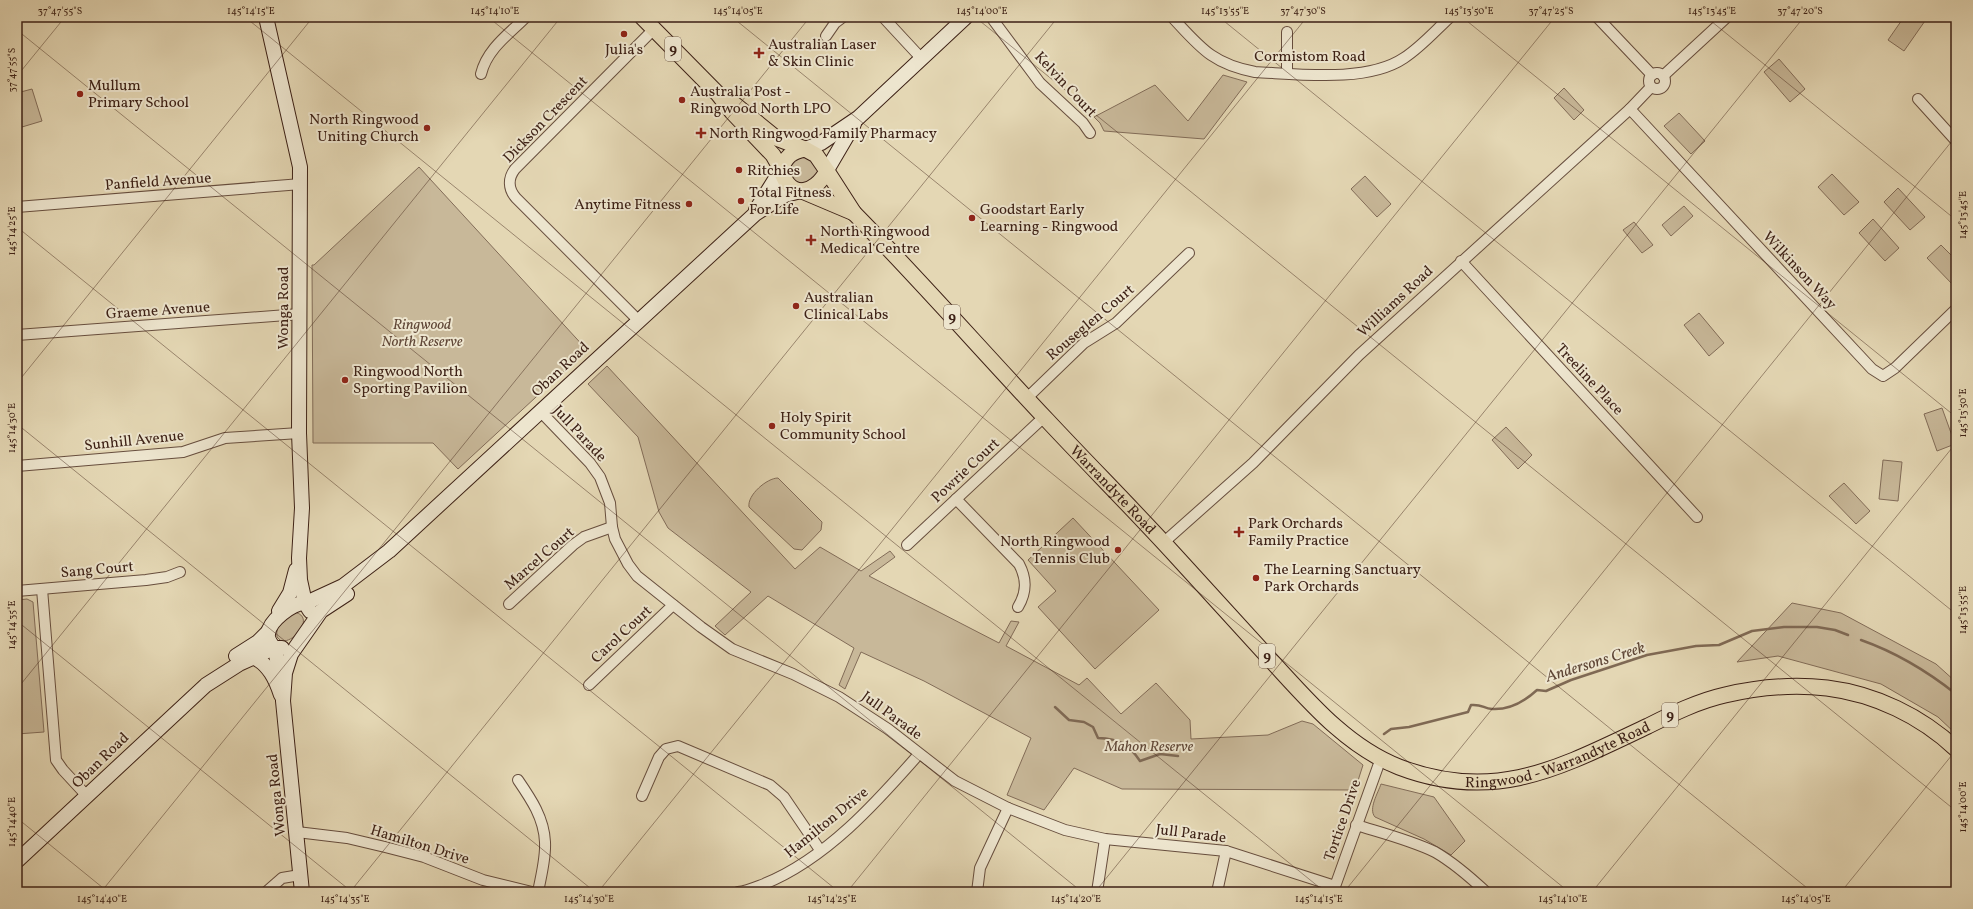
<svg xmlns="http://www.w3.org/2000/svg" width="1973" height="909" font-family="Vollkorn,serif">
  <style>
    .green { fill: #c8b899; stroke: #826c58 }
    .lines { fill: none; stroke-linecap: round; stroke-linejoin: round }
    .stream { stroke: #7f6954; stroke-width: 2.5 }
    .street-casing { stroke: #674e3e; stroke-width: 12 }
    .secondary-casing { stroke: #3d2116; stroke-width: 16 }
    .primary-casing { stroke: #3d2116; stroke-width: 17 }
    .street { stroke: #ede5ce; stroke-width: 10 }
    .secondary { stroke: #ede5ce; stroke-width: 14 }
    .primary { stroke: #e4d7b4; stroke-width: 15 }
    .ticks { fill: none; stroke: #3d2116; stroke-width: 1; stroke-opacity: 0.45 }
    .poi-dot { fill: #8f2418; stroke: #ede5ce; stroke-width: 1.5 }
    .labels { text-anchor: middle; stroke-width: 4; stroke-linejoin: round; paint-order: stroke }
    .shield { fill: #ede5ce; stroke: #725c4d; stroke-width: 1 }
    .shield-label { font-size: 14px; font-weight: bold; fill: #3d2116 }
    .poi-label { font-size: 15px; fill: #3d2116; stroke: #ede5ce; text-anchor: start }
    .street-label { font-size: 15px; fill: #3d2116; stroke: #ede5ce }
    .park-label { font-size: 15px; font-style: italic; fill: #604737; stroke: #ede5ce }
    .water-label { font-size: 16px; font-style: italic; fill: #5e4535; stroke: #ede5ce }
    .neatline { fill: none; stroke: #3d2116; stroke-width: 1.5 }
    .ticks-label { font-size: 10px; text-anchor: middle; fill: #3d2116 }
  </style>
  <rect width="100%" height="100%" fill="#e4d7b4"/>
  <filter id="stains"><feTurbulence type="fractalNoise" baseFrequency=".005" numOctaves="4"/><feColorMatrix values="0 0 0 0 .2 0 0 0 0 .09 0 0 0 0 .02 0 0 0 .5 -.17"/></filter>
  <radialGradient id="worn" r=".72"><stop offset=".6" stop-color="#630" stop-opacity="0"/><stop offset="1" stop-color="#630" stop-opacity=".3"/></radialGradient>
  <g class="green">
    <polygon points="1904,17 1927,18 1904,51 1888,40"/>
    <polygon points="1779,59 1805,89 1790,102 1764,72"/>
    <polygon points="1223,75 1247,82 1204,139 1104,131 1100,123 1094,117 1155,85 1188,121"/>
    <polygon points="1564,88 1584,110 1574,120 1554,98"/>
    <polygon points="32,89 42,121 22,127 17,110 17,93"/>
    <polygon points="1679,113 1705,141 1691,154 1664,126"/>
    <polygon points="808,156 819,170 810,184 794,183 788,169 795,157"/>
    <polygon points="419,167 587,350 458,469 433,443 313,443 312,265 314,265"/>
    <polygon points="1832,174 1859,202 1844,215 1818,187"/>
    <polygon points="1365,176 1391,204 1377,217 1351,189"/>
    <polygon points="1898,188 1925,217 1910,230 1884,202"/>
    <polygon points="1684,206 1693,216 1671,236 1662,225"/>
    <polygon points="1873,219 1899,248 1885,261 1859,233"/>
    <polygon points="1634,222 1653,245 1642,253 1623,230"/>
    <polygon points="1941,245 1956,260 1956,284 1954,286 1927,258"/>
    <polygon points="1699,313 1724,343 1709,356 1684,325"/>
    <polygon points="607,366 795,569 820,547 861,571 890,551 895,557 869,576 999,643 1011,621 1019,622 1006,646 1079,685 1087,678 1121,714 1156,683 1190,720 1191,739 1268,735 1302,721 1313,724 1363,765 1355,790 1122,789 1074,768 1044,810 1007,795 1031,738 924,681 861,652 845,689 839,685 854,648 768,596 725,635 715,626 751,592 668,528 659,512 638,437 588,384"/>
    <polygon points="1942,408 1955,444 1937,451 1924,414"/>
    <polygon points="1506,427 1532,455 1518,469 1492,440"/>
    <polygon points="1883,460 1902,462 1898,501 1879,499"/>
    <path d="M778,478L822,522L821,530L802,550L794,549L749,507C747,495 767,478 778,478Z"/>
    <polygon points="1844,483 1870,511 1856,524 1829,496"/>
    <polygon points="1073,518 1159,610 1095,669 1038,607 1056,591 1028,560"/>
    <polygon points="27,599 33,602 44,732 17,734 17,600"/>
    <polygon points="1792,603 1841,613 1936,664 1956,682 1956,734 1938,717 1881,684 1778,656 1737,662"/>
    <path d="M293,612C316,615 296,643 281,641L277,637C275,625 285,618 293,612Z"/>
    <path d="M1381,784L1434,797L1465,841L1451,855L1424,839L1375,817C1368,809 1378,793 1381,784Z"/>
  </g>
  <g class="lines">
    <g class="stream">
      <path d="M1861,640C1895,652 1927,671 1956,694"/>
      <path d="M1055,707L1069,720L1084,722L1093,727L1098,738C1119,739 1128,743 1140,761L1160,754L1178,756"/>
      <path d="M1384,734L1391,729L1409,727L1468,712L1471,705C1482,704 1483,708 1492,709C1509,710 1525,701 1537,690L1546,691L1571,680L1647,655L1696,646L1719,645L1752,631L1784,627H1817L1835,630L1848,635"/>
    </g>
    <g class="street-casing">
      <g id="street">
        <polyline points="883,17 921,58"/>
        <polyline points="991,17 1040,83 1083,123 1090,133"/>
        <path d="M1172,17C1200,47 1212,64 1255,72C1298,74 1367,83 1404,58C1421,47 1435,31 1450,17"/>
        <polyline points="1597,17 1652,75"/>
        <polyline points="826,36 835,23 843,17"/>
        <polyline points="1287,73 1287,32"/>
        <circle cx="1657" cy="81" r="8"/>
        <path d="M481,74C487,49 509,34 526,17"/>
        <polyline points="1663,76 1727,17"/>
        <polyline points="1918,99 1956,141"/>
        <polyline points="1630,109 1872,369 1883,376 1895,368 1956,309"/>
        <polyline points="17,207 301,184"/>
        <polyline points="1461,261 1697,517"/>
        <path d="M638,320L516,198C508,189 508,178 515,169L654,29"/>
        <polyline points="17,335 300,314"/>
        <polyline points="1027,398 1084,343 1116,323 1189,253"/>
        <polyline points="540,411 590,463 600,477 610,503 612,527 615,539 628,564 637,576 701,627 732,649 793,674 839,697 888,729 955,781 1008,808 1065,830 1105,839 1226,851 1335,886"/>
        <polyline points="17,466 183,452 225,438 299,433"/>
        <path d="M956,499L1019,564C1027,579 1027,592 1018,607"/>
        <polyline points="1163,543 1253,463 1359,355 1630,109 1651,87"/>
        <polyline points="907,545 1044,417"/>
        <polyline points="42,589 56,760 63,770 87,796"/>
        <polyline points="17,591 146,580 167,577 180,572"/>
        <polyline points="509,604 573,545 584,537 612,527"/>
        <polyline points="589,685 673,605"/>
        <path d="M518,780C531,799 544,818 545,842C546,858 541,876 538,892"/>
        <polyline points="642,796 659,757 666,749 678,746 770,785 784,797 820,850"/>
        <path d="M1356,825C1382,833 1410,840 1435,852C1454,863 1470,877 1486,892"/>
        <polyline points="297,832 347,838 385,847 424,857 483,880 532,892"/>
        <polyline points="266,892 282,878 300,875"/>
        <path d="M738,892C747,891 756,887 764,884C826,859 876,803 919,754"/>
        <polyline points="977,892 980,868 1008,808"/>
        <polyline points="1097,892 1105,839"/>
        <polyline points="1217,892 1226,851"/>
        <polyline points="1333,892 1381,758"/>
      </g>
    </g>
    <g class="secondary-casing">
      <g id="secondary">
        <polyline points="266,17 300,167 299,433 302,508 299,558 300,580 305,603"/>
        <polyline points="805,149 821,143 858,118 966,17"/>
        <polyline points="827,170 854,124"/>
        <polyline points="756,210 781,170"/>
        <polyline points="306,603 343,586 389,551 755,214 785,195 801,191"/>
        <polyline points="279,611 290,593 296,570"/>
        <path d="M282,648H274C271,644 267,639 268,634C269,621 292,603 305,603L310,611"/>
        <polyline points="275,649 281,682"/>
        <polyline points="236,656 258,642 268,632"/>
        <path d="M253,657C269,664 276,680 281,695"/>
        <polyline points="17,861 206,685 239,664 274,648"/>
        <polyline points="302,892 283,701 285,673 291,654 321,611 347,594"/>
      </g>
    </g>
    <g class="primary-casing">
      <g id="primary">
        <polyline points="642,17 718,94 732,112 773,155 781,169"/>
        <polyline points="733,103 776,138 805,149"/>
        <path d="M805,149L816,155L827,171C814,195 790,200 781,170C785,157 792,151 805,149Z"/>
        <path id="s1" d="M827,171L854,213C920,280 982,351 1047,420C1089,465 1133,509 1175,555C1206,589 1237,623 1268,657C1306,698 1345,746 1399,767C1496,804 1561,767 1648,726C1672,714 1698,701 1725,695C1759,687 1792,684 1827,688C1875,694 1921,716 1956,749"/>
        <polyline points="802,191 854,213"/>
      </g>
    </g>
    <use href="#street" class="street"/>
    <use href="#secondary" class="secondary"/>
    <use href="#primary" class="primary"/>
  </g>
  <path class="ticks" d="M245,17L1325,892M488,17L1569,892M732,17L1812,892M975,17L1956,811M1219,17L1956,614M1462,17L1956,417M1706,17L1956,220M1949,17L1956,22M17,30L1082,892M17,76L65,17M17,227L839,892M17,383L313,17M17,424L595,892M17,621L352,892M17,689L561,17M17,818L108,892M101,892L810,17M350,892L1058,17M598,892L1307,17M847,892L1555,17M1095,892L1804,17M1344,892L1956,136M1592,892L1956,443M1841,892L1956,750"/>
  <g class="poi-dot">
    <circle cx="624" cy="34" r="4"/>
    <path d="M757 47h4v4h4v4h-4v4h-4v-4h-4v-4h4z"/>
    <circle cx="80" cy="94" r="4"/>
    <circle cx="682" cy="100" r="4"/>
    <circle cx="427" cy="128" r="4"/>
    <path d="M699 127h4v4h4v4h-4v4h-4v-4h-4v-4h4z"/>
    <circle cx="739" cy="170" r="4"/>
    <circle cx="741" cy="201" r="4"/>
    <circle cx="689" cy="204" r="4"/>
    <circle cx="972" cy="218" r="4"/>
    <path d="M809 234h4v4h4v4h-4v4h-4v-4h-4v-4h4z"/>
    <circle cx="796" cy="306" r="4"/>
    <circle cx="345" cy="380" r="4"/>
    <circle cx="772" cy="426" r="4"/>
    <path d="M1237 526h4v4h4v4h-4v4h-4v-4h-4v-4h4z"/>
    <circle cx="1118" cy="550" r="4"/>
    <circle cx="1256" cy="578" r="4"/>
  </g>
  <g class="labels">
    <g class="shield">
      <rect x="665" y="37" width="16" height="24" rx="3"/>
      <rect x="944" y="305" width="16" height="24" rx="3"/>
      <rect x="1259" y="644" width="16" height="24" rx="3"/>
      <rect x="1662" y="703" width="16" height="24" rx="3"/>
    </g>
    <g class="shield-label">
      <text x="673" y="54">9</text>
      <text x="952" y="322">9</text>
      <text x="1267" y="661">9</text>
      <text x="1670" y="720">9</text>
    </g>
    <g class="poi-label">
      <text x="768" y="49">Australian Laser<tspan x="768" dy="17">&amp; Skin Clinic</tspan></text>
      <text x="624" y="54" text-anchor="middle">Julia's</text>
      <text x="88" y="90">Mullum<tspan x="88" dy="17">Primary School</tspan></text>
      <text x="690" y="96">Australia Post -<tspan x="690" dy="17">Ringwood North LPO</tspan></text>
      <text x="419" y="124" text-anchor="end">North Ringwood<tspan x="419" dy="17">Uniting Church</tspan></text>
      <text x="709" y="138">North Ringwood Family Pharmacy</text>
      <text x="747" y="175">Ritchies</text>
      <text x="749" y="197">Total Fitness<tspan x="749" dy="17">For Life</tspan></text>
      <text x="681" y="209" text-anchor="end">Anytime Fitness</text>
      <text x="980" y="214">Goodstart Early<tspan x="980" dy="17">Learning - Ringwood</tspan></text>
      <text x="820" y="236">North Ringwood<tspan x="820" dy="17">Medical Centre</tspan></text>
      <text x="804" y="302">Australian<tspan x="804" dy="17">Clinical Labs</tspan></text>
      <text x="353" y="376">Ringwood North<tspan x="353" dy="17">Sporting Pavilion</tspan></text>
      <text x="780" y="422">Holy Spirit<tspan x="780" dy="17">Community School</tspan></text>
      <text x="1248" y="528">Park Orchards<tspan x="1248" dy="17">Family Practice</tspan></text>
      <text x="1110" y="546" text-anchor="end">North Ringwood<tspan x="1110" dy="17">Tennis Club</tspan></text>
      <text x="1264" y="574">The Learning Sanctuary<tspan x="1264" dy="17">Park Orchards</tspan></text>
    </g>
    <g class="street-label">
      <text x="1310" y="61">Cormistom Road</text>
      <text transform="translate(1066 84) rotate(47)" y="5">Kelvin Court</text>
      <text transform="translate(545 119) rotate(-46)" y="5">Dickson Crescent</text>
      <text transform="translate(158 181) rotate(-4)" y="5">Panfield Avenue</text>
      <text transform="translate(1800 270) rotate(47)" y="5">Wilkinson Way</text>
      <text transform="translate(1395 301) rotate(-43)" y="5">Williams Road</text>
      <text transform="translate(283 308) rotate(-90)" y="5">Wonga Road</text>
      <text transform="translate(158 310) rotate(-4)" y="5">Graeme Avenue</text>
      <text transform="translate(1090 322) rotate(-40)" y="5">Rouseglen Court</text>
      <text transform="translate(560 369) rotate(-43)" y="5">Oban Road</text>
      <text transform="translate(1590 379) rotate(47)" y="5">Treeline Place</text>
      <text transform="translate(580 433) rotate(47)" y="5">Jull Parade</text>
      <text transform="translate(134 440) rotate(-6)" y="5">Sunhill Avenue</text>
      <text transform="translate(965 470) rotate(-43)" y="5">Powrie Court</text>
      <text dy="5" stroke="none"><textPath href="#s1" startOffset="429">Warrandyte Road</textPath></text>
      <text transform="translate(539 558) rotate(-41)" y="5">Marcel Court</text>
      <text transform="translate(97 569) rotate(-5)" y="5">Sang Court</text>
      <text transform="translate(621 634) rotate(-43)" y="5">Carol Court</text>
      <text transform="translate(892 715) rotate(36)" y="5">Jull Parade</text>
      <text dy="5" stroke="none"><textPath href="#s1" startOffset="995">Ringwood - Warrandyte Road</textPath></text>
      <text transform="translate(100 760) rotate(-44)" y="5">Oban Road</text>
      <text transform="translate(276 795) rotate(-96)" y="5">Wonga Road</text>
      <text transform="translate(1342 820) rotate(-71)" y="5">Tortice Drive</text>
      <text transform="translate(826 822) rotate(-39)" y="5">Hamilton Drive</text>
      <text transform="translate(1191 833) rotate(7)" y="5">Jull Parade</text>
      <text transform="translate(420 844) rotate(17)" y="5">Hamilton Drive</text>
    </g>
    <g class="park-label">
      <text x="422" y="329">Ringwood<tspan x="422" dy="17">North Reserve</tspan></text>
      <text x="1149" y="751">Mahon Reserve</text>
    </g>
    <g class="water-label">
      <text transform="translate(1595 661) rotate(-17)" y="6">Andersons Creek</text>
    </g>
  </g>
  <rect width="1973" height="909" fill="none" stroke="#e4d7b4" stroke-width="44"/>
  <rect x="22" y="22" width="1929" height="865" class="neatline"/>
  <g class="ticks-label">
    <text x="60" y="14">37°47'55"S</text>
    <text x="251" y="14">145°14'15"E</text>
    <text x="495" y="14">145°14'10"E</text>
    <text x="738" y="14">145°14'05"E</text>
    <text x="982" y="14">145°14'00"E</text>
    <text x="1225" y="14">145°13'55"E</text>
    <text x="1303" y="14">37°47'30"S</text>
    <text x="1469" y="14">145°13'50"E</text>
    <text x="1551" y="14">37°47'25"S</text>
    <text x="1712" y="14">145°13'45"E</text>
    <text x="1800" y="14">37°47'20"S</text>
    <text transform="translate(11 70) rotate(-90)" y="4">37°47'55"S</text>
    <text transform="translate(1962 215) rotate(-90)" y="4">145°13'45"E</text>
    <text transform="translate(11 231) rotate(-90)" y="4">145°14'25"E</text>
    <text transform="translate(1962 413) rotate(-90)" y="4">145°13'50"E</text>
    <text transform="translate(11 428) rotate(-90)" y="4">145°14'30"E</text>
    <text transform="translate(1962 610) rotate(-90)" y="4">145°13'55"E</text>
    <text transform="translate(11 625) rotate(-90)" y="4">145°14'35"E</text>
    <text transform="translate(1962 807) rotate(-90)" y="4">145°14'00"E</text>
    <text transform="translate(11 822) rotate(-90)" y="4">145°14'40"E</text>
    <text x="102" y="902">145°14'40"E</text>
    <text x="345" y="902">145°14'35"E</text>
    <text x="589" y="902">145°14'30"E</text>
    <text x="832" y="902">145°14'25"E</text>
    <text x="1076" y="902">145°14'20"E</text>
    <text x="1319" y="902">145°14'15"E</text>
    <text x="1563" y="902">145°14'10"E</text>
    <text x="1806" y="902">145°14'05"E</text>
  </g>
  <rect width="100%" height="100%" filter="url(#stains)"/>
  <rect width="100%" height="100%" fill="url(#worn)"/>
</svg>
